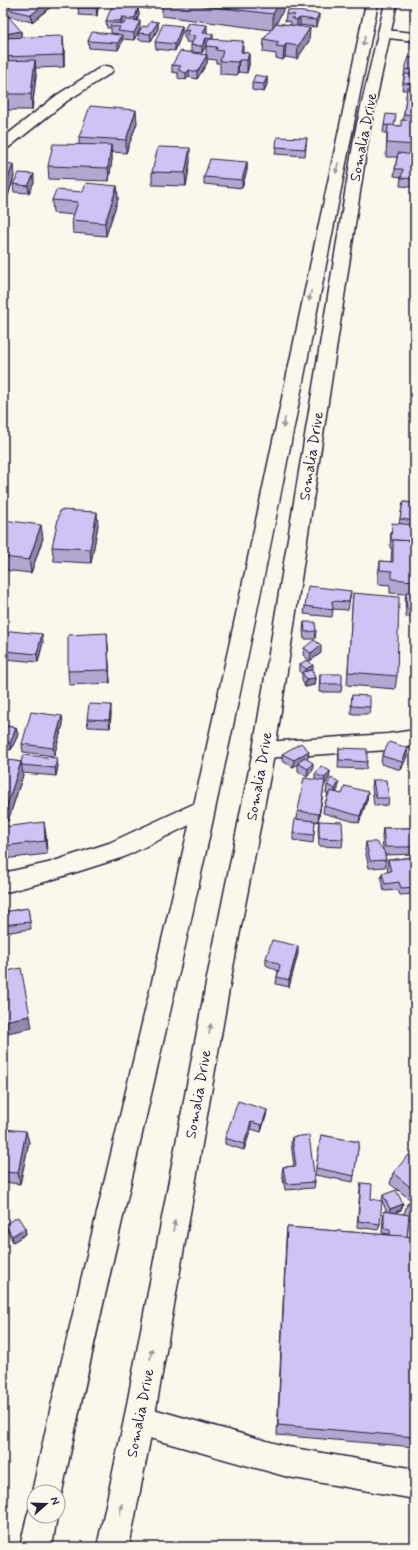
<svg xmlns="http://www.w3.org/2000/svg" width="418" height="1550" font-family="Mynerve,sans-serif">
  <style>
    .lines { fill: none; stroke-linecap: round; stroke-linejoin: round }
    .minor-casing { stroke: #22223b; stroke-width: 3 }
    .major-casing { stroke: #22223b; stroke-width: 3 }
    .minor { fill: #fbf7ec; fill-rule: evenodd }
    .major { fill: #fbf7ec; fill-rule: evenodd }
    .wall { fill: #b3a7d2; stroke: #22223b }
    .shaded-wall { fill: #9288ab; stroke: #22223b }
    .building { fill: #d0c2f4; stroke: #22223b }
    .oneway { fill: #99979c }
    .labels { text-anchor: middle; stroke-width: 3.5; stroke-linejoin: round; paint-order: stroke }
    .street-label { font-size: 15px; fill: #22223b; stroke: #fbf7ec }
  </style>
  <rect width="100%" height="100%" fill="#fbf7ec"/>
  <filter id="ink" filterUnits="userSpaceOnUse"><feTurbulence type="fractalNoise" baseFrequency=".025" numOctaves="2"/><feDisplacementMap in="SourceGraphic" scale="8" xChannelSelector="R" yChannelSelector="G"/><feConvolveMatrix kernelMatrix="1 2 1 2 8 2 1 2 1" color-interpolation-filters="sRGB"/></filter>
  <g filter="url(#ink)">
    <g class="lines">
      <g class="minor-casing">
        <g id="minor">
          <polygon points="384,30 415,33 415,41 379,37 377,34 379,31"/>
          <polygon points="106,66 111,67 113,70 111,73 67,101 8,148 3,149 3,138 57,95 101,67"/>
          <polygon points="415,730 415,746 388,750 264,758 256,756 253,750 256,744 264,742 388,734"/>
          <polygon points="204,799 212,802 215,808 212,814 124,857 48,881 3,893 3,873 48,863 109,843"/>
          <polygon points="139,1405 288,1447 415,1469 415,1499 288,1477 139,1435 129,1430 124,1420 129,1410"/>
        </g>
      </g>
      <g class="major-casing">
        <g id="major">
          <path d="M366,3H378C324,270 274,539 216,805C167,1035 110,1262 62,1492L58,1502V1492H34V1497L32,1492L51,1406L194,805L238,605Z"/>
          <polygon points="385,3 397,3 369,133 275,750 231,978 154,1420 129,1547 97,1547 124,1420 207,978 253,750 355,133"/>
          <polygon points="34,1504 34,1516 57,1516 52,1547 20,1547 27,1516 31,1505"/>
        </g>
      </g>
      <use href="#minor" class="minor"/>
      <use href="#major" class="major"/>
    </g>
    <g class="wall">
      <polygon points="15,3 51,3 52,6 32,22 8,16 7,9"/>
      <polygon points="80,3 138,3 136,8 138,8 139,15 137,21 140,29 134,40 122,39 122,42 118,50 89,48 88,41 118,34 111,33 111,28 107,28 106,21 114,6 114,5 98,4 98,8 97,16 79,15 78,8"/>
      <polygon points="142,3 154,3 150,9 142,8"/>
      <polygon points="162,3 287,3 276,23 291,25 291,22 285,21 286,14 288,10 319,21 316,27 300,25 298,27 309,41 297,59 285,57 283,60 276,58 276,54 263,52 264,39 271,30 162,16"/>
      <polygon points="3,18 21,31 21,37 64,48 64,67 35,68 36,76 32,110 3,110 3,38 4,38 3,36"/>
      <polygon points="158,22 158,29 151,41 139,40 138,33 147,27"/>
      <polygon points="188,23 207,33 213,34 213,39 243,52 249,53 249,65 247,73 238,72 237,75 220,74 220,63 216,63 216,60 207,59 207,63 197,79 189,77 186,80 178,78 178,73 172,72 172,65 206,55 206,45 202,53 191,52 191,45 192,43 186,42 186,38 184,38 184,31"/>
      <polygon points="182,26 182,33 175,51 156,49 155,42"/>
      <polygon points="415,42 415,55 412,55 413,48"/>
      <polygon points="415,58 415,187 400,186 401,177 394,176 397,157 386,157 387,133 383,133 384,125 401,126 403,120 407,90 402,90 405,69"/>
      <polygon points="267,77 267,84 264,92 252,90 252,83"/>
      <polygon points="137,123 126,153 112,152 112,159 109,181 49,179 48,166 79,145 79,137"/>
      <polygon points="307,138 305,156 275,154 276,147"/>
      <polygon points="190,162 186,186 152,185 152,172"/>
      <polygon points="247,162 247,170 242,188 204,184 204,177"/>
      <polygon points="3,163 14,177 6,202 3,201"/>
      <polygon points="34,182 29,193 14,192 13,184"/>
      <polygon points="117,186 118,199 106,236 73,233 72,220 74,215 53,213 52,200 83,192"/>
      <polygon points="403,502 415,503 415,618 406,617 405,600 406,594 390,593 390,585 378,584 378,575 380,561 391,562 392,548 390,548 391,531 399,524"/>
      <polygon points="3,520 43,538 31,573 3,570"/>
      <polygon points="98,525 91,563 54,561 52,547"/>
      <polygon points="351,591 348,610 333,609 332,617 304,614 305,606"/>
      <polygon points="353,593 397,676 395,689 347,685"/>
      <polygon points="304,622 316,631 315,639 304,639 303,630"/>
      <polygon points="107,633 110,683 69,685 68,671"/>
      <polygon points="3,635 43,642 38,662 5,659 4,654 3,655"/>
      <polygon points="304,648 321,653 310,661 303,655"/>
      <polygon points="300,664 313,673 315,678 314,685 305,687 302,680 302,674 300,672"/>
      <polygon points="320,674 342,684 341,692 319,692"/>
      <polygon points="352,695 370,707 369,714 351,714"/>
      <polygon points="111,713 110,728 88,727 87,719"/>
      <polygon points="62,716 63,724 54,756 23,752 22,744"/>
      <polygon points="3,725 16,728 18,735 11,750 3,749"/>
      <polygon points="339,748 367,762 366,769 338,768"/>
      <polygon points="282,754 308,758 307,759 313,770 307,777 298,771 298,764 293,767 282,761"/>
      <polygon points="382,756 407,756 401,770 381,764"/>
      <polygon points="3,759 21,762 58,766 56,776 23,773 23,775 8,821 3,821"/>
      <polygon points="330,771 329,778 324,786 318,822 315,821 313,843 293,840 293,833 297,819 298,811 315,780 315,774"/>
      <polygon points="373,780 389,798 388,805 374,806 372,787"/>
      <polygon points="327,785 338,789 336,793 342,794 368,792 367,800 359,823 323,813 324,806 328,794 326,793"/>
      <polygon points="319,821 343,839 342,847 319,846 318,828"/>
      <polygon points="3,827 46,835 47,854 3,859"/>
      <polygon points="383,828 415,828 415,854 385,855 386,860 385,867 369,868 365,850 366,842 383,850 382,836"/>
      <polygon points="415,857 415,894 400,895 398,890 384,891 381,880 382,873 388,872 387,867 388,860"/>
      <polygon points="28,908 31,929 3,933 3,912"/>
      <polygon points="298,953 289,987 276,984 277,977 278,971 266,965 266,958"/>
      <polygon points="267,1110 266,1116 261,1132 251,1129 244,1150 225,1144 225,1138"/>
      <polygon points="3,1129 29,1142 20,1184 3,1182"/>
      <polygon points="321,1135 359,1142 353,1182 315,1175"/>
      <polygon points="292,1137 315,1182 314,1188 285,1190 282,1173 283,1167 294,1166 291,1143"/>
      <polygon points="415,1150 415,1223 409,1218 407,1237 411,1237 415,1234 415,1447 277,1435 286,1240 287,1227 389,1235 389,1234 382,1233 383,1217 384,1211 387,1212 382,1201 383,1195 403,1204 401,1210 394,1213 404,1214 407,1204 411,1200 390,1184 393,1173"/>
      <polygon points="361,1183 371,1199 380,1224 378,1230 357,1227 360,1189"/>
      <polygon points="5,1224 25,1228 26,1234 13,1242 7,1230"/>
    </g>
    <g class="shaded-wall">
      <polygon points="46,3 51,3 52,6 32,22 31,15"/>
      <polygon points="97,3 98,8 97,16 96,8"/>
      <polygon points="134,3 138,3 134,13"/>
      <polygon points="150,3 154,3 150,9"/>
      <polygon points="279,3 287,3 273,30 273,14"/>
      <polygon points="138,8 139,15 135,25 135,18"/>
      <polygon points="319,14 319,21 316,27 316,20"/>
      <polygon points="122,17 122,24 121,29 120,21"/>
      <polygon points="300,18 300,25 297,28 297,20"/>
      <polygon points="140,21 140,29 134,40 134,33"/>
      <polygon points="158,22 158,29 151,41 150,34"/>
      <polygon points="207,25 207,33 203,40 203,33"/>
      <polygon points="182,26 182,33 175,51 175,44"/>
      <polygon points="310,28 309,41 297,59 298,46"/>
      <polygon points="21,31 21,39 7,41 6,34"/>
      <polygon points="122,35 122,42 118,50 118,43"/>
      <polygon points="63,36 64,48 64,67 63,55"/>
      <polygon points="206,38 206,45 202,53 202,46"/>
      <polygon points="243,41 243,54 241,52"/>
      <polygon points="286,44 285,57 283,60 284,47"/>
      <polygon points="249,53 249,65 247,73 247,60"/>
      <polygon points="207,55 207,63 197,79 197,72"/>
      <polygon points="35,60 36,76 32,110 31,94"/>
      <polygon points="239,60 238,72 237,75 238,62"/>
      <polygon points="189,70 189,77 186,80 186,73"/>
      <polygon points="267,77 267,84 264,92 264,84"/>
      <polygon points="136,110 137,123 126,153 126,140"/>
      <polygon points="111,145 112,159 109,181 108,168"/>
      <polygon points="190,148 190,162 186,186 185,173"/>
      <polygon points="247,162 247,170 242,188 242,180"/>
      <polygon points="13,164 14,177 6,202 5,188"/>
      <polygon points="34,174 34,182 29,193 28,186"/>
      <polygon points="117,186 118,199 106,236 105,223"/>
      <polygon points="97,512 98,525 91,563 90,549"/>
      <polygon points="41,525 43,538 31,573 29,560"/>
      <polygon points="107,633 108,647 110,683 109,670"/>
      <polygon points="42,634 43,642 38,662 37,654"/>
      <polygon points="321,645 321,653 310,661 311,653"/>
      <polygon points="5,646 4,651 4,654 3,655 3,647"/>
      <polygon points="313,665 313,673 306,677 306,669"/>
      <polygon points="315,678 314,685 305,687 306,679"/>
      <polygon points="111,705 111,713 110,728 109,720"/>
      <polygon points="62,716 63,724 54,756 53,748"/>
      <polygon points="16,728 18,735 11,750 10,743"/>
      <polygon points="408,748 407,756 401,770 402,762"/>
      <polygon points="309,751 308,758 293,767 294,760"/>
      <polygon points="57,758 58,766 56,776 55,768"/>
      <polygon points="21,762 23,775 8,821 6,808"/>
      <polygon points="313,763 313,770 307,777 308,769"/>
      <polygon points="330,771 329,778 324,786 318,822 325,778"/>
      <polygon points="339,782 338,789 334,796 335,789"/>
      <polygon points="368,792 367,800 359,823 360,816"/>
      <polygon points="44,822 46,835 47,854 45,841"/>
      <polygon points="298,946 298,953 289,987 289,980"/>
      <polygon points="30,1016 32,1028 3,1034 3,1021"/>
      <polygon points="267,1110 266,1116 261,1132 262,1125"/>
      <polygon points="251,1122 251,1129 244,1150 244,1144"/>
      <polygon points="26,1131 29,1142 20,1184 18,1173"/>
      <polygon points="403,1204 401,1210 389,1215 390,1209"/>
      <polygon points="25,1228 26,1234 13,1242 12,1236"/>
    </g>
    <g class="building">
      <polygon points="15,3 46,3 31,15 7,9"/>
      <polygon points="80,3 97,3 96,8 78,8"/>
      <polygon points="180,3 279,3 273,14"/>
      <polygon points="112,6 138,8 135,18 122,17 120,21 106,21"/>
      <polygon points="288,10 319,14 316,20 300,18 297,20 291,18 295,15 286,14"/>
      <polygon points="9,17 21,31 6,34 3,30 3,18"/>
      <polygon points="126,20 140,21 134,33 118,31 120,27 110,26 112,23 124,24"/>
      <polygon points="151,21 158,22 150,34 138,33 143,26 147,27"/>
      <polygon points="188,23 207,25 203,33 213,34 211,39 206,38 202,46 191,45 195,36 186,35 189,30 184,31"/>
      <polygon points="276,23 310,28 298,46 286,44 284,47 276,46 279,42 264,39"/>
      <polygon points="163,24 182,26 175,44 155,42"/>
      <polygon points="92,32 122,35 118,43 88,41"/>
      <polygon points="63,36 63,55 3,57 3,38"/>
      <polygon points="209,39 243,41 241,52 249,53 247,60 239,60 238,62 220,61 223,51 216,50 217,47 206,46"/>
      <polygon points="415,42 415,48 413,48"/>
      <polygon points="180,51 207,55 197,72 189,70 186,73 178,70 181,66 172,65"/>
      <polygon points="409,57 415,58 415,70 405,69"/>
      <polygon points="35,60 31,94 3,94 3,61"/>
      <polygon points="405,74 415,75 415,84 403,83"/>
      <polygon points="255,75 267,77 264,84 252,83"/>
      <polygon points="407,88 415,89 415,115 404,114"/>
      <polygon points="90,106 136,110 126,140 79,137"/>
      <polygon points="386,114 396,115 394,126 384,125"/>
      <polygon points="401,120 415,121 415,145 387,143 388,125 401,126"/>
      <polygon points="277,137 307,138 305,149 276,147"/>
      <polygon points="53,144 111,145 108,168 48,166"/>
      <polygon points="158,147 190,148 185,173 152,172"/>
      <polygon points="398,153 415,155 415,179 401,178 403,169 395,169"/>
      <polygon points="210,159 247,162 242,180 204,177"/>
      <polygon points="3,163 13,164 5,188 3,188"/>
      <polygon points="19,173 34,174 28,186 13,184"/>
      <polygon points="86,183 117,186 105,223 72,220 78,202 52,200 56,190 83,192"/>
      <polygon points="403,502 415,503 415,521 400,519"/>
      <polygon points="60,510 97,512 90,549 52,547"/>
      <polygon points="3,520 41,525 29,560 3,557"/>
      <polygon points="392,523 415,525 415,541 393,540 391,540"/>
      <polygon points="393,540 415,541 415,581 392,579 392,571 380,570 380,561 393,562"/>
      <polygon points="308,586 351,591 349,602 332,601 333,610 305,606"/>
      <polygon points="406,592 415,592 415,610 407,609"/>
      <polygon points="353,593 399,597 397,676 348,672"/>
      <polygon points="304,622 315,622 316,631 305,632"/>
      <polygon points="11,631 42,634 37,654 4,651 5,646 3,647 3,635 7,635"/>
      <polygon points="107,633 109,670 68,671 68,635"/>
      <polygon points="314,640 321,645 311,653 304,648"/>
      <polygon points="307,660 313,665 306,669 300,664"/>
      <polygon points="312,670 315,678 306,679 302,672"/>
      <rect x="320" y="674" width="22" height="10"/>
      <polygon points="352,695 370,696 370,707 351,706"/>
      <polygon points="89,704 111,705 109,720 87,719"/>
      <polygon points="31,712 62,716 53,748 22,744"/>
      <polygon points="3,725 16,728 10,743 3,741"/>
      <polygon points="389,742 408,748 402,762 382,756"/>
      <polygon points="301,743 309,751 294,760 282,754"/>
      <polygon points="339,748 367,749 367,762 339,760"/>
      <polygon points="23,755 57,758 55,768 22,765 21,762"/>
      <polygon points="304,757 313,763 308,769 298,763"/>
      <polygon points="3,759 21,762 6,808 3,808"/>
      <polygon points="321,766 330,771 325,778 315,774"/>
      <polygon points="304,778 325,781 319,814 298,811"/>
      <polygon points="331,778 339,782 335,789 327,785"/>
      <polygon points="373,780 386,780 389,798 376,798"/>
      <polygon points="345,786 368,792 360,816 324,806 330,791 342,794"/>
      <polygon points="295,819 315,821 314,835 293,833"/>
      <polygon points="319,821 342,822 343,839 319,838"/>
      <polygon points="44,822 45,841 3,846 3,827"/>
      <polygon points="383,828 415,828 415,847 385,847"/>
      <polygon points="366,842 376,842 384,851 386,860 370,861"/>
      <polygon points="415,857 415,887 401,888 399,882 385,884 382,873 391,871 388,860"/>
      <polygon points="28,908 30,922 3,925 3,912"/>
      <polygon points="272,940 298,946 289,980 277,977 280,965 266,958"/>
      <polygon points="21,968 30,1016 3,1021 3,972"/>
      <polygon points="238,1101 267,1110 262,1125 251,1122 244,1144 225,1138"/>
      <polygon points="3,1129 26,1131 18,1173 3,1172"/>
      <polygon points="309,1135 315,1182 286,1184 283,1167 296,1166 292,1137"/>
      <polygon points="321,1135 359,1142 354,1176 316,1168"/>
      <polygon points="414,1149 415,1150 415,1191 393,1173"/>
      <polygon points="361,1183 372,1184 371,1199 382,1201 380,1224 358,1221"/>
      <polygon points="396,1190 403,1204 390,1209 383,1195"/>
      <polygon points="415,1195 415,1211 407,1204"/>
      <polygon points="384,1211 409,1215 407,1237 390,1235 390,1229 384,1228"/>
      <polygon points="18,1217 25,1228 12,1236 5,1224"/>
      <polygon points="287,1227 415,1237 415,1437 278,1425"/>
      <polygon points="415,1234 415,1237 411,1237"/>
    </g>
    <defs><path id="oneway-solid" d="M-6-.8H1V-3.2L6.5 0L1 3.2V.8H-6Z"/></defs>
    <g class="oneway">
      <use href="#oneway-solid" transform="translate(364 41) rotate(102)"/>
      <use href="#oneway-solid" transform="translate(337 168) rotate(102)"/>
      <use href="#oneway-solid" transform="translate(310 296) rotate(102)"/>
      <use href="#oneway-solid" transform="translate(284 423) rotate(102)"/>
      <use href="#oneway-solid" transform="translate(210 1029) rotate(-80)"/>
      <use href="#oneway-solid" transform="translate(174 1226) rotate(-80)"/>
      <use href="#oneway-solid" transform="translate(151 1354) rotate(-80)"/>
      <use href="#oneway-solid" transform="translate(121 1509) rotate(-79)"/>
    </g>
  </g>
  <g class="labels">
    <g class="street-label">
      <text transform="translate(363 137) rotate(-79)" y="5">Somalia Drive</text>
      <text transform="translate(311 456) rotate(-81)" y="5">Somalia Drive</text>
      <text transform="translate(259 776) rotate(-80)" y="5">Somalia Drive</text>
      <text transform="translate(198 1094) rotate(-80)" y="5">Somalia Drive</text>
      <text transform="translate(140 1413) rotate(-79)" y="5">Somalia Drive</text>
    </g>
  </g>
  <rect width="418" height="1550" fill="none" stroke="#fbf7ec" stroke-width="16"/>
  <rect x="8" y="8" width="402" height="1534" fill="none" stroke="#22223b" stroke-width="1.5" filter="url(#ink)"/>
  <g transform="translate(46 1504) rotate(70)"><circle r="19" fill="#fbf7ec" stroke="#a4a2a5"/>
  <path d="M0-3L7 15L0 10L-7 15Z" fill="#22223b"/>
  <text y="-6" font-size="11" font-weight="bold" text-anchor="middle" fill="#22223b">N</text>
  </g>
</svg>
